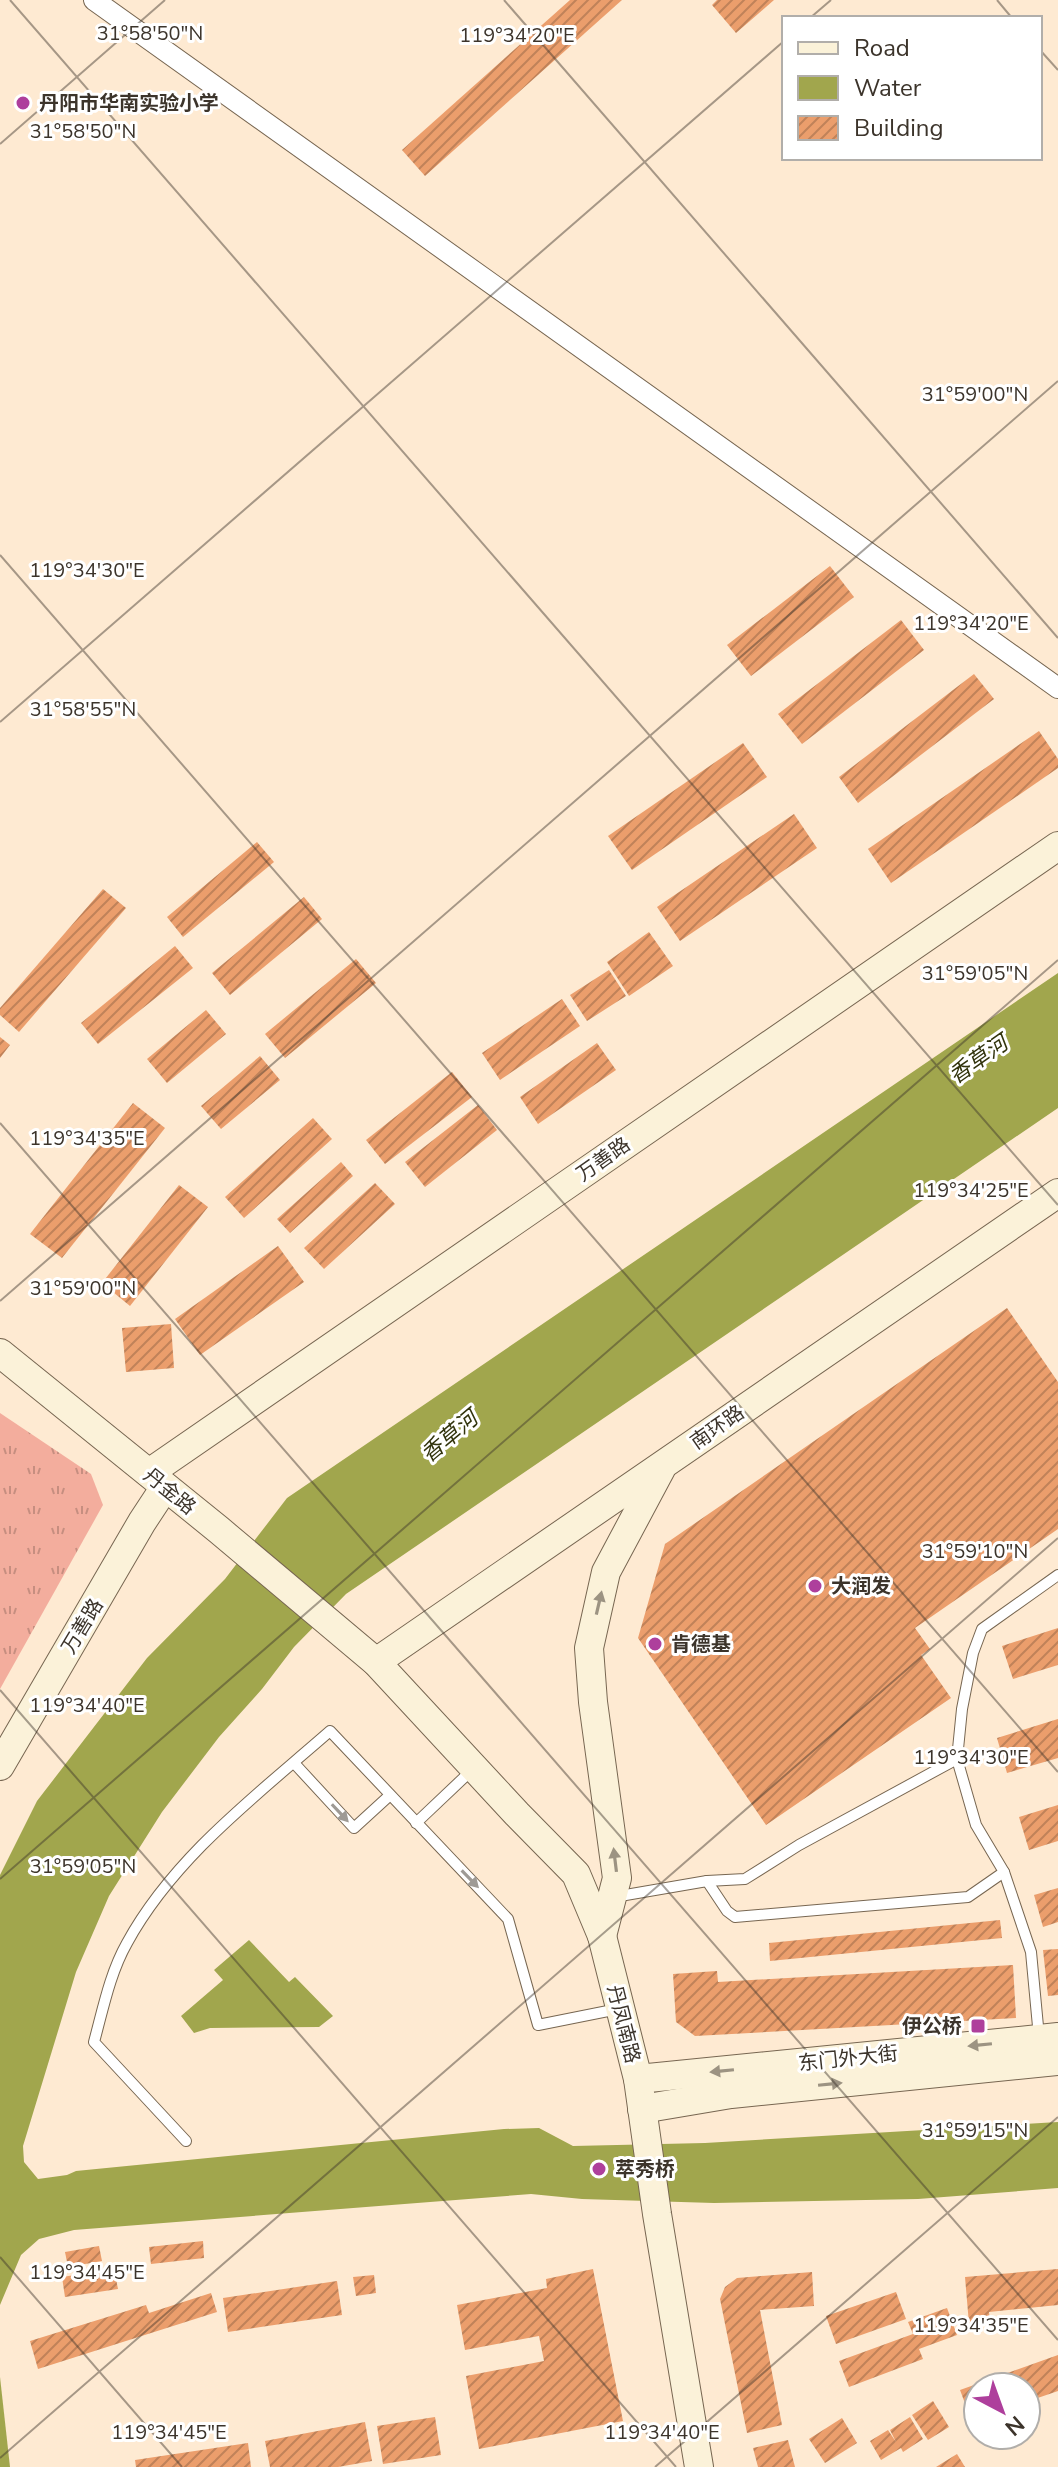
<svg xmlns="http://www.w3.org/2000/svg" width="1058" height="2467" font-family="'Nunito Sans','Noto Sans SC',sans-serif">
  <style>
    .grass { fill: url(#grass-tufts) }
    .water { fill: #a1a64d }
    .building { fill: url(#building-hatch) }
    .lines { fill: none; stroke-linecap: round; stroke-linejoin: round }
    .lane-casing { stroke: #776651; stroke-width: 12 }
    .street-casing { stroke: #776651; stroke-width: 22 }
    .secondary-casing { stroke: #776651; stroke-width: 30 }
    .lane { stroke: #fff; stroke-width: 10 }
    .street { stroke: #fff; stroke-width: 20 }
    .secondary { stroke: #fbf2d9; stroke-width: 28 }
    .oneway { fill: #9c9382 }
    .oneway2 { fill: #9e9a95 }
    .ticks { fill: none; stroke: #3c342b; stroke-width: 2; stroke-opacity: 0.45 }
    .poi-dot { fill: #ae3f9c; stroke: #fff; stroke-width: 3 }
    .labels { text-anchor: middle; stroke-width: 6; stroke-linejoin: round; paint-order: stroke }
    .poi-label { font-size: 20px; font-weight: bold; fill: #3c342b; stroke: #fff; text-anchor: start }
    .street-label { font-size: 20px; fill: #3c342b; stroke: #fff }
    .water-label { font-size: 22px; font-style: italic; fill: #31330c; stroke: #fff }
    .ticks-label { font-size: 20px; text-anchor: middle; fill: #3c342b; stroke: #fff; stroke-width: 6; stroke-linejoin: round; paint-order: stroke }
  </style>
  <defs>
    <pattern id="grass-tufts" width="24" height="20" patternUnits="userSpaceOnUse" patternTransform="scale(2)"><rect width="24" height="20" fill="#f3ad9d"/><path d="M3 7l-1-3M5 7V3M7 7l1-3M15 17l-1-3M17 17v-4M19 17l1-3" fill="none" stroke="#c68e80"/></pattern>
    <pattern id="building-hatch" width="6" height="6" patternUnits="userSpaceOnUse" patternTransform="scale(2)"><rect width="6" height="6" fill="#eb9e6c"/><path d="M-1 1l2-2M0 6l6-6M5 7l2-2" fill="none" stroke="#c08259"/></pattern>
  </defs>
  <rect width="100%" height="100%" fill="#feead2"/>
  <polygon class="grass" points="0,1413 91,1474 103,1505 0,1689"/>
  <g class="water">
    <polygon points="1058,973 1058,1108 346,1594 294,1647 262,1689 219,1737 162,1812 109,1896 76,1972 23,2146 24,2162 38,2179 67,2175 76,2171 504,2129 539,2128 573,2146 705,2143 1058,2122 1058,2188 918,2199 714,2203 582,2199 531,2194 74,2230 39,2239 21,2255 0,2305 0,1875 37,1801 147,1658 225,1579 287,1498"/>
    <polygon points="249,1940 289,1982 295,1977 333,2016 319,2027 210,2028 194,2033 181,2016 223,1980 214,1970"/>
    <polygon points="0,2377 10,2467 0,2467"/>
  </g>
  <g class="building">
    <polygon points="570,0 622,0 425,176 402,150"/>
    <polygon points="717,0 774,0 736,33 712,5"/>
    <polygon points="830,566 854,597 751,676 727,645"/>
    <polygon points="901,620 924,650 802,744 778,714"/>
    <polygon points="974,674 994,699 858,803 839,777"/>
    <polygon points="1039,731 1058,759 1058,768 891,883 868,849"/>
    <polygon points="743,743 767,777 632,870 608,836"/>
    <polygon points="794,814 817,848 680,941 657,907"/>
    <polygon points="257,842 274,862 183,937 167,917"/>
    <polygon points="103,889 126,908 19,1032 0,1015 0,1008"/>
    <polygon points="304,897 322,919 230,995 212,973"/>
    <polygon points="649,932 673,966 629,996 607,962"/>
    <polygon points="175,946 193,968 98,1044 81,1023"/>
    <polygon points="356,959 376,983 285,1058 265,1034"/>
    <polygon points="609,970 626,996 587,1021 570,995"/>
    <polygon points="562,999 580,1026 500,1080 482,1053"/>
    <polygon points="206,1010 226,1034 167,1083 147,1059"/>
    <polygon points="0,1037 10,1045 0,1058"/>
    <polygon points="597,1043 616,1070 538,1124 520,1097"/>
    <polygon points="260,1056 280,1080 221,1129 201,1106"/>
    <polygon points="452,1072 472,1097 385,1164 366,1140"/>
    <polygon points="133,1103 165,1128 62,1258 30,1234"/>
    <polygon points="478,1105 497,1130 425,1187 405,1162"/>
    <polygon points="313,1118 332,1139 244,1218 225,1197"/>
    <polygon points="341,1162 353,1176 290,1233 277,1219"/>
    <polygon points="375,1183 395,1204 324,1269 304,1248"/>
    <polygon points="179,1185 208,1207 130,1306 102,1283"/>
    <polygon points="278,1246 304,1282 200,1355 175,1319"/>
    <polygon points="1007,1308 1058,1382 1058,1529 915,1628 930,1649 921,1655 951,1698 766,1825 638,1638 665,1544"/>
    <polygon points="171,1324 174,1368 126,1372 122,1328"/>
    <polygon points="1058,1628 1058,1665 1013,1679 1002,1646"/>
    <polygon points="1058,1719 1058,1758 1007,1773 997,1738"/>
    <polygon points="1058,1805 1058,1841 1029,1850 1019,1817"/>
    <polygon points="1058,1888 1058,1922 1043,1927 1034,1895"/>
    <polygon points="1000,1920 1002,1938 770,1961 769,1943"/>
    <polygon points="1058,1949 1058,1995 1048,1996 1043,1950"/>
    <polygon points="1013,1965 1016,2018 695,2036 676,2022 673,1974 717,1971 718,1982"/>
    <polygon points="203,2241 204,2258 151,2264 149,2247"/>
    <polygon points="99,2246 102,2261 68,2267 65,2252"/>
    <polygon points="114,2269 118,2289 65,2297 62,2277"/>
    <polygon points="593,2269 623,2421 479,2449 466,2376 544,2361 539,2336 465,2350 457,2305 547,2288 546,2279"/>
    <polygon points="1058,2269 1058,2305 989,2312 990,2322 969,2324 965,2277"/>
    <polygon points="812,2272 814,2306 760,2310 782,2425 747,2433 720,2299 725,2287 737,2278"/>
    <polygon points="374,2275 376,2293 356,2296 353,2277"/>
    <polygon points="337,2281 342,2315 228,2332 223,2298"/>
    <polygon points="896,2292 906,2319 836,2344 826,2316"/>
    <polygon points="211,2293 217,2312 38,2369 30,2341 146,2305 149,2313"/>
    <polygon points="947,2308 957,2335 919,2349 923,2359 849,2387 839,2361 913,2334 908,2322"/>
    <polygon points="1058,2355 1058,2391 1026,2402 1026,2387 978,2387 978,2420 972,2422 960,2390"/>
    <polygon points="933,2401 949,2427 928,2440 912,2415"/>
    <polygon points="435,2417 441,2455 383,2464 377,2426"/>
    <polygon points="910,2417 923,2439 903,2452 901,2448 881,2460 870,2441 888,2430 896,2442 890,2430"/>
    <polygon points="842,2418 857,2443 825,2463 809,2439"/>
    <polygon points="365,2422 372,2461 338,2467 270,2467 265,2441"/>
    <polygon points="788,2440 795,2467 758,2467 753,2448"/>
    <polygon points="248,2443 251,2467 136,2467 135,2460"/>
    <polygon points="957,2454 965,2467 936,2467"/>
  </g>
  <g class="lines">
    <g class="lane-casing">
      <g id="lane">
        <polyline points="294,1763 354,1828 389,1796"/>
        <polyline points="416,1823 473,1769"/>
        <polyline points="1004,1872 1031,1952 1039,2037"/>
        <polyline points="707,1881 727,1911 735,1917 968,1897 1004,1872 976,1825 957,1759"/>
        <polyline points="614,1897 707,1881 745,1879 799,1845 957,1759 962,1709 973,1653 982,1629 1058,1575"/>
        <path d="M186,2141L94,2042C103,2009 110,1973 127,1943C174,1857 257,1795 330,1731L508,1919L538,2025L618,2009"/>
      </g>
    </g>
    <g class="street-casing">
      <polyline id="street" points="94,0 1058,688"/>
    </g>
    <g class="secondary-casing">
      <g id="secondary">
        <polyline points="0,1353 219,1530 376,1662 517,1814 576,1874 602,1936 638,2079 657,2214 699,2467"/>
        <polyline points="149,1473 1058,846"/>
        <polyline points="376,1662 1058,1193"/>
        <polyline points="0,1766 142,1522 165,1487"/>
        <polyline points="602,1936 617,1878 593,1702 589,1648 606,1572 661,1469"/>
        <polyline points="638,2079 1058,2037"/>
        <polyline points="642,2109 731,2094 1058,2061"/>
      </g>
    </g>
    <use href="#lane" class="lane"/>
    <use href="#street" class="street"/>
    <use href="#secondary" class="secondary"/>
  </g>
  <defs><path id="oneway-solid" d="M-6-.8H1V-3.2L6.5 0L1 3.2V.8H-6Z" transform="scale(2)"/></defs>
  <g class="oneway">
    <use href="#oneway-solid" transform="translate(599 1603) rotate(-77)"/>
    <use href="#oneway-solid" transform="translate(615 1860) rotate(-97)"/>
    <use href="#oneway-solid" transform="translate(980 2045) rotate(174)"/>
    <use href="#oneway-solid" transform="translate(722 2071) rotate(174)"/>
    <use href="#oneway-solid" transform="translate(830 2084) rotate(-6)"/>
  </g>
  <g class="oneway2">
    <use href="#oneway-solid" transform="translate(340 1813) rotate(47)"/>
    <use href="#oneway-solid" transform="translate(470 1879) rotate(46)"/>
  </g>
  <path class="ticks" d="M10,0L1058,1205M504,0L1058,638M997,0L1012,18M810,18L831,0M1040,50L1058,70M0,144L165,0M0,555L1058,1772M0,722L784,41M0,1123L1058,2340M0,1301L1058,381M0,1690L676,2467M0,1879L1058,960M0,2257L182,2467M0,2458L1058,1538M655,2467L1058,2117"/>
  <g class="poi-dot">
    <circle cx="23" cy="103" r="8"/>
    <circle cx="815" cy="1586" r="8"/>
    <circle cx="655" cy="1644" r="8"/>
    <rect x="970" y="2018" width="16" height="16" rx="4"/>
    <circle cx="599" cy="2169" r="8"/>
  </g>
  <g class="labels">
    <g class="poi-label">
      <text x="39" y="110">丹阳市华南实验小学</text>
      <text x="831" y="1593">大润发</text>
      <text x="671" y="1651">肯德基</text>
      <text x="962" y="2033" text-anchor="end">伊公桥</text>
      <text x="615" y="2176">萃秀桥</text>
    </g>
    <g class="street-label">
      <text transform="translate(603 1159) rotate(-35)" y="7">万善路</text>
      <text transform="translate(717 1427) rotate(-35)" y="7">南环路</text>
      <text transform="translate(170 1491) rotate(39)" y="7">丹金路</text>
      <text transform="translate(82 1626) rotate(-59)" y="7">万善路</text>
      <text transform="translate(624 2024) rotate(76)" y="7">丹凤南路</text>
      <text transform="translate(848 2058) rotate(-6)" y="7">东门外大街</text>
    </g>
    <g class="water-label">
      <text transform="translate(978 1059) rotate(-35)" y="8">香草河</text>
      <text transform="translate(449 1436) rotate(-40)" y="8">香草河</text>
    </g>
  </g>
  <g class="ticks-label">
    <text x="150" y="40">31°58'50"N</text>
    <text x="517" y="42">119°34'20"E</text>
    <text x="83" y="138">31°58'50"N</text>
    <text x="975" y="401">31°59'00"N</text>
    <text x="87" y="577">119°34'30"E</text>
    <text x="971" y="630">119°34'20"E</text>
    <text x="83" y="716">31°58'55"N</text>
    <text x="975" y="980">31°59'05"N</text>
    <text x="87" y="1145">119°34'35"E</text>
    <text x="971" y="1197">119°34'25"E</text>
    <text x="83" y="1295">31°59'00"N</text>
    <text x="975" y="1558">31°59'10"N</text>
    <text x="87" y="1712">119°34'40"E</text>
    <text x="971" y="1764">119°34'30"E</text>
    <text x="83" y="1873">31°59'05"N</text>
    <text x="975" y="2137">31°59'15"N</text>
    <text x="87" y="2279">119°34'45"E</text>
    <text x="971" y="2332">119°34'35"E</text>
    <text x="169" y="2439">119°34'45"E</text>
    <text x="662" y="2439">119°34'40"E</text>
  </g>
  <rect x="782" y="16" width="260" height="144" fill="#ffffff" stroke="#b1aeaa" stroke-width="2"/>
  <rect x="798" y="42" width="40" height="12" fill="#fbf2d9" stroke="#b1aeaa" stroke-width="2"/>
  <text x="854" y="56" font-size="24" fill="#3c342b">Road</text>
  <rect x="798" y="76" width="40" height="24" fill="#a1a64d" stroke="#b1aeaa" stroke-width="2"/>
  <text x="854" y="96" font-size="24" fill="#3c342b">Water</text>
  <rect x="798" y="116" width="40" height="24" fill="url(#building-hatch)" stroke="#b1aeaa" stroke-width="2"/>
  <text x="854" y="136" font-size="24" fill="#3c342b">Building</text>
  <g transform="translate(1002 2411) rotate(139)"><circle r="38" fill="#ffffff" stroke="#b1aeaa" stroke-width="2"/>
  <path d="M0-6L14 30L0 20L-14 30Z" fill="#ae3f9c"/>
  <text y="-12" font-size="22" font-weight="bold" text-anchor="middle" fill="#3c342b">N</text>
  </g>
</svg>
